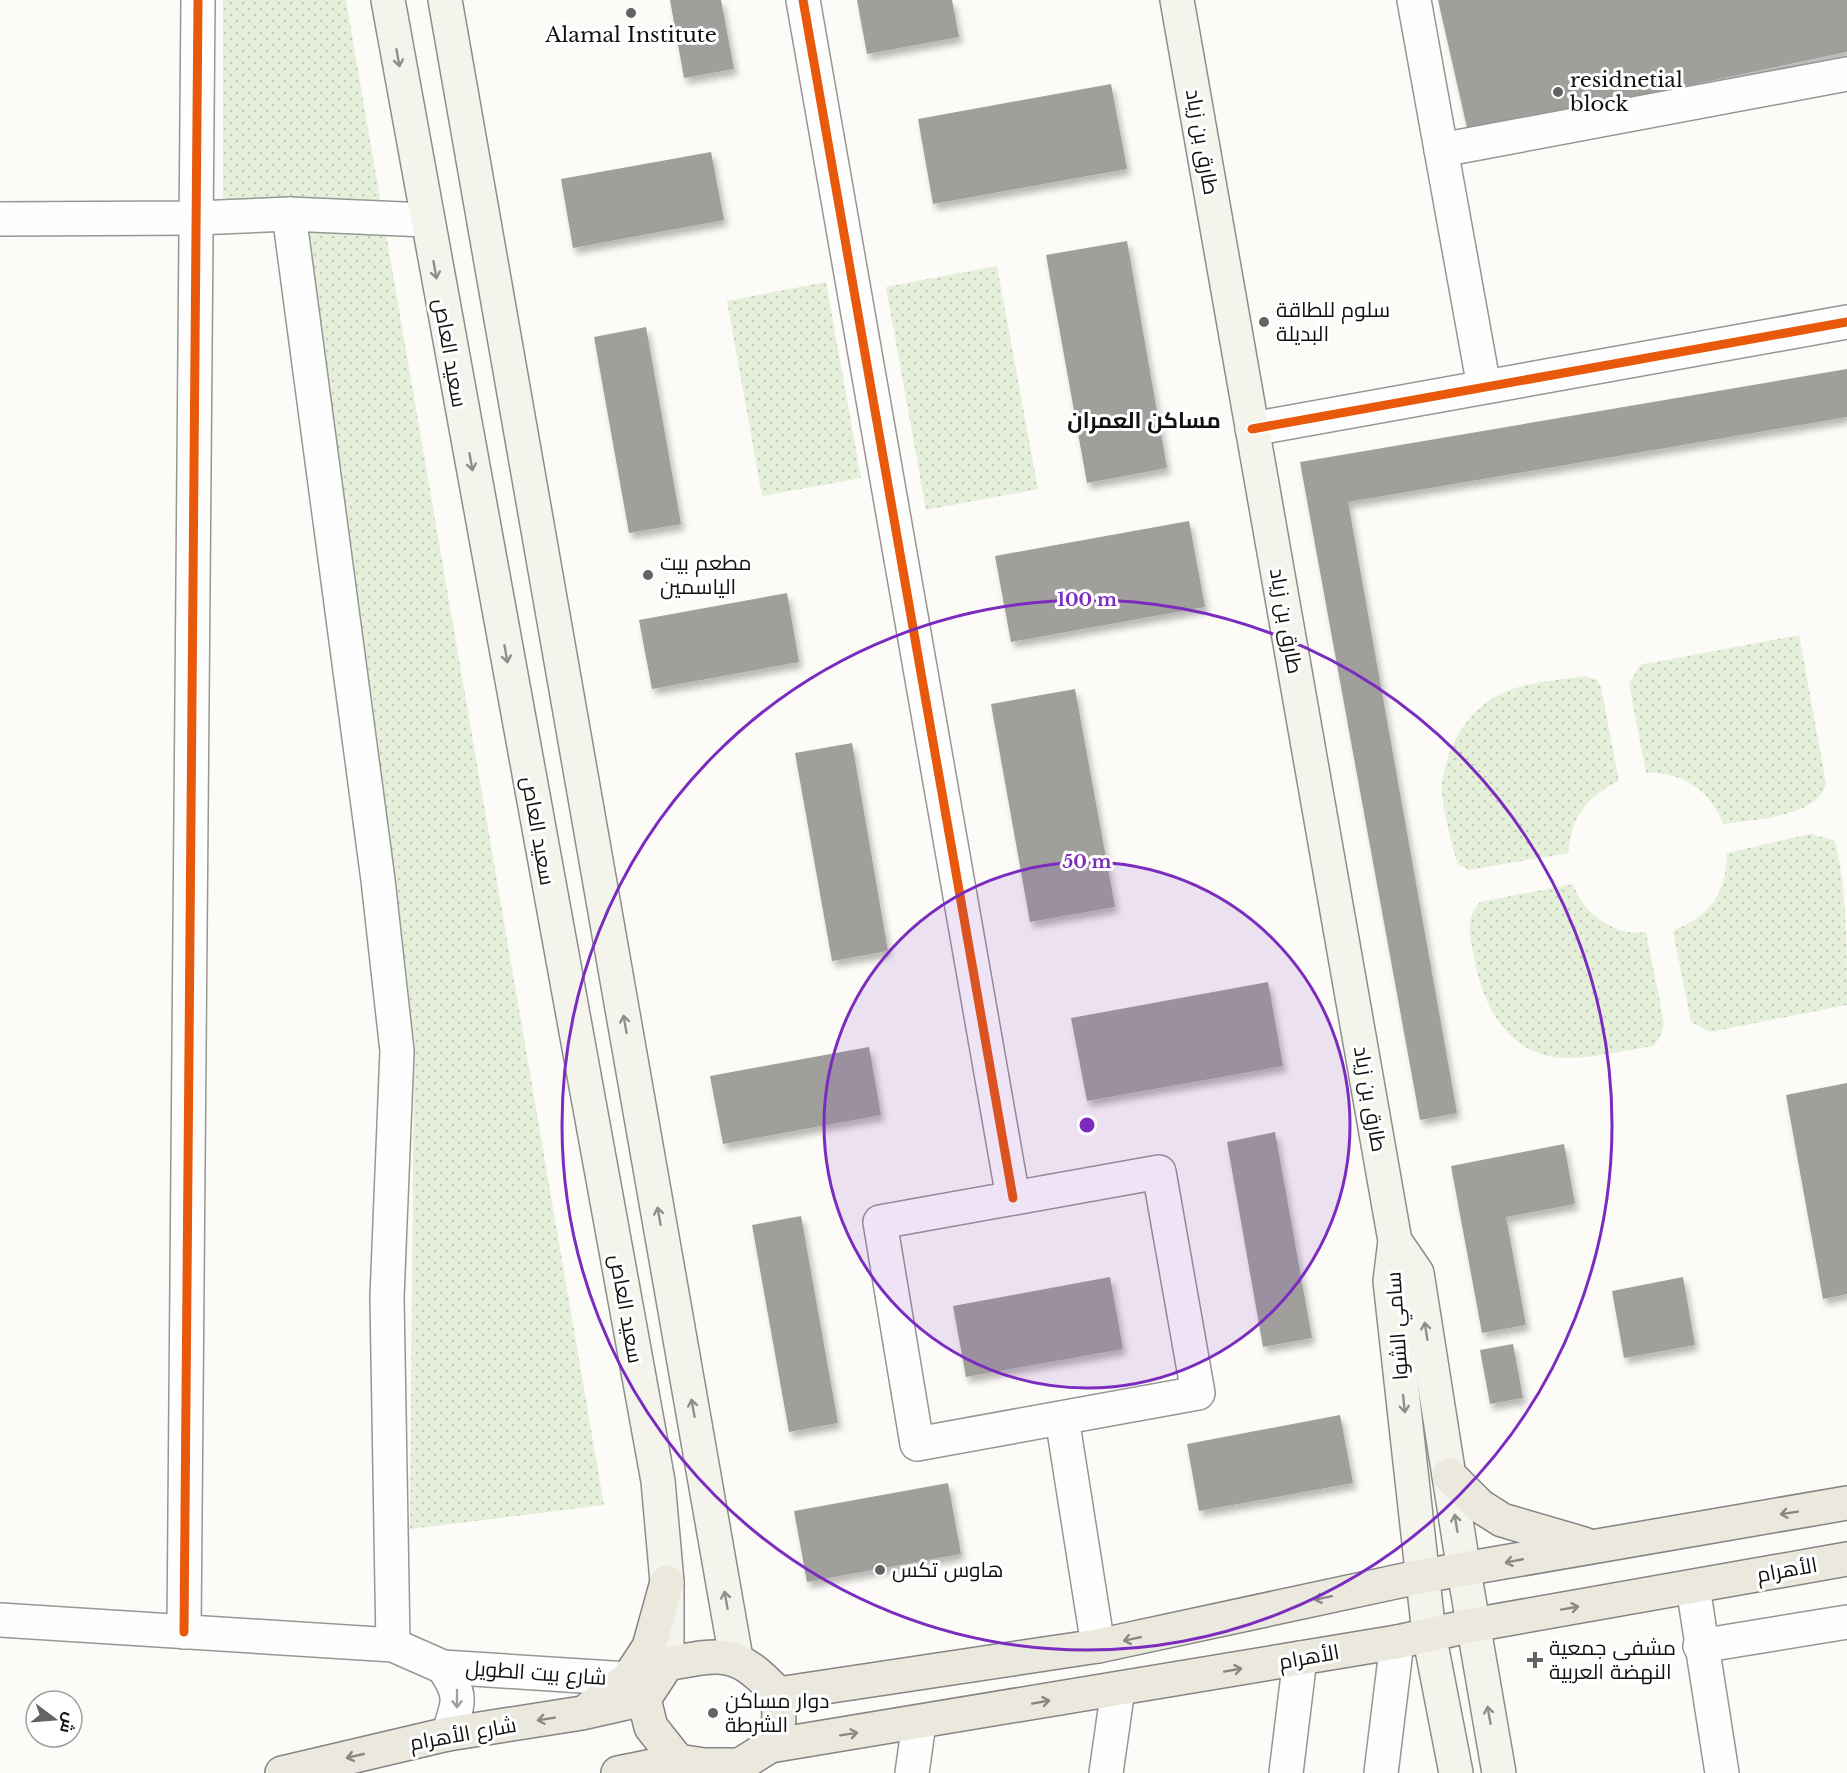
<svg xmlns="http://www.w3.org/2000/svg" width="1847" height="1773" font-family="'Libre Baskerville',Cairo,serif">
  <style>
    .park { fill: url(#park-dots) }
    .building { fill: #a09f9c; filter: url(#shadow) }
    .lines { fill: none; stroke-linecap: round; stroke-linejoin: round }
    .minor-casing { stroke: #979695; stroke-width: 36 }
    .tertiary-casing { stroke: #979695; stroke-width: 36 }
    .secondary-casing { stroke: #8d8d8c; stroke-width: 36 }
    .primary-casing { stroke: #848482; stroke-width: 36 }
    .minor { stroke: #fffefe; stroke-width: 33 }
    .tertiary { stroke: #fffefe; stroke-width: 33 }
    .secondary { stroke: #f4f4ed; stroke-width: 33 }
    .primary { stroke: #ebe8de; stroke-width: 33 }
    .cycleway-casing { stroke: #fff; stroke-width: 13 }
    .cycleway { stroke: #e8590c; stroke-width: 9 }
    .oneway { stroke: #8e8e8a }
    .oneway2 { stroke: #898782 }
    .oneway3 { stroke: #a09f9f }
    .ring { fill: none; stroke: #7b2cbf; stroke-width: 3 }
    .poi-dot { fill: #636362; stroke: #fff; stroke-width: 2 }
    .labels { text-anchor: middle; stroke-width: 6; stroke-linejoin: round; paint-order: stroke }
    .poi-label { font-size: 21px; fill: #111; stroke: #fff; text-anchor: start }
    .street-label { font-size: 21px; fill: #111; stroke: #fff }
    .neighbourhood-label { font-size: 22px; font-weight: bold; fill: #111; stroke: #fff }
    .centre { fill: #7b2cbf; stroke: #fff; stroke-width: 3 }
    .ring-label { font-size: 18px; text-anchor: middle; font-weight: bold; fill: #7b2cbf; stroke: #fff; stroke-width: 6; stroke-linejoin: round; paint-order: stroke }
  </style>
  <defs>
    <pattern id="park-dots" width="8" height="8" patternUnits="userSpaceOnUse" patternTransform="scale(1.5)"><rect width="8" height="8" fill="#e5efda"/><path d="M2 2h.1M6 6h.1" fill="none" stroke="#c3ccba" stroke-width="1.8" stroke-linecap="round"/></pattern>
    <filter id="shadow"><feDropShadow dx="3.5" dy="6" stdDeviation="3" flood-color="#0004"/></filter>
  </defs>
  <rect width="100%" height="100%" fill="#fcfbf8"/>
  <g class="park">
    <polygon points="223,0 346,0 604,1505 410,1529 414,1047 294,199 223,203"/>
    <polygon points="997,266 1038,489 926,510 886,287"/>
    <polygon points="826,282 861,478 762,496 727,301"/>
    <path d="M1799,635L1826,783C1819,818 1752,819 1723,824C1711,791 1681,771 1646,773L1629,684L1640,665Z"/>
    <path d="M1586,676L1597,680L1601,687L1619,781C1587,796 1571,818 1568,853L1468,870L1458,864C1452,848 1440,798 1442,783C1447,745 1469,707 1505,692C1527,682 1562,680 1586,676Z"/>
    <path d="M1810,834L1834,840C1847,878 1847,960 1847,1005L1710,1032L1691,1022L1673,931C1711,915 1726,894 1727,853Z"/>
    <path d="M1573,884C1583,913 1614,937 1646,932L1664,1023L1662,1033L1654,1046C1625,1050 1592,1059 1563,1058C1510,1055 1484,1009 1475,962C1471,940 1463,920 1480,902Z"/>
  </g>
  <g class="building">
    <polygon points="670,0 721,0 734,69 684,78"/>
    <polygon points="857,0 952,0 959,37 867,54"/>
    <polygon points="1438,0 1847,0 1847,52 1468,132"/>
    <polygon points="1111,84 1127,169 933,204 918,119"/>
    <polygon points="711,152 724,220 573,248 561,179"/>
    <polygon points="1127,241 1167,468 1087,483 1046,255"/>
    <polygon points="646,327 681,524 629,533 594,337"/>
    <polygon points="1847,369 1847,417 1348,502 1457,1113 1420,1120 1300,462"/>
    <polygon points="1189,521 1205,607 1011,642 995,556"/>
    <polygon points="787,593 799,662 652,689 639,620"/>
    <polygon points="1075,689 1115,907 1030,922 991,704"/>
    <polygon points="852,743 888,951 832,961 795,753"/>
    <polygon points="1268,982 1283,1066 1087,1101 1071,1018"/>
    <polygon points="869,1047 881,1115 723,1144 710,1076"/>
    <polygon points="1847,1083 1847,1294 1823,1299 1786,1095"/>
    <polygon points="1275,1132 1312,1338 1263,1347 1227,1142"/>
    <polygon points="1564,1144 1575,1204 1506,1217 1526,1325 1482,1333 1451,1166"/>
    <polygon points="801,1216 838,1423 789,1432 752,1225"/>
    <polygon points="1110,1277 1123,1349 966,1377 953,1306"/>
    <polygon points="1683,1277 1695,1345 1624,1358 1612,1291"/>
    <polygon points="1513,1344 1523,1398 1490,1404 1480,1350"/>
    <polygon points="1340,1415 1353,1483 1199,1511 1187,1444"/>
    <polygon points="948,1483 961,1554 807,1582 794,1511"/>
  </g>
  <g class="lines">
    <g class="minor-casing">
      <g id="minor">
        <polyline points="803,0 1013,1198"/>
        <polyline points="1414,0 1484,387"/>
        <polyline points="1441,150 1847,74"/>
        <polyline points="289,214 378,880 397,1051 387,1297 393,1645"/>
        <polyline points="0,219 196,218 289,214 426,220"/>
        <polygon points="1159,1172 1198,1393 917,1444 880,1222"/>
        <polyline points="1062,1418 1098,1646"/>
        <polyline points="1693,1587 1722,1773"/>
        <polyline points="0,1620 393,1645 443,1667 628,1679"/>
        <polyline points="184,1632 198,0"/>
        <polyline points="1700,1646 1847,1622"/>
        <path d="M443,1667C463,1696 459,1702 448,1734"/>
        <polyline points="912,1773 919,1723"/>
        <polyline points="1106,1773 1118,1689"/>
        <polyline points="1286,1773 1300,1658"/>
        <polyline points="1381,1773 1397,1642"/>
      </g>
    </g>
    <g class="tertiary-casing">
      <polyline id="tertiary" points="1252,429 1847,322"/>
    </g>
    <g class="secondary-casing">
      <g id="secondary">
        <polyline points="388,0 658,1481 667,1582 667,1664"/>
        <polyline points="445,0 736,1658"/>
        <polyline points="1177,0 1395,1241 1390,1281 1429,1634 1456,1773"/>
        <polyline points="1395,1241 1417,1273 1464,1571 1499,1773"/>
      </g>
    </g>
    <g class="primary-casing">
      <g id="primary">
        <polyline points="1449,1475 1480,1506 1502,1520 1584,1544"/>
        <polyline points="778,1694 1098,1646 1423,1576 1847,1503"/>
        <polyline points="591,1707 628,1679 649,1647 667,1582"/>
        <path d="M770,1746L779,1720L778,1694C737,1650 724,1653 667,1664L644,1699L651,1727L678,1761L704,1765H740L770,1746L1397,1642L1473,1625L1847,1559"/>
        <polyline points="282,1773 448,1734 582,1713 644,1699"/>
        <polyline points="618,1773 678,1761"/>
      </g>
    </g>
    <use href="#minor" class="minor"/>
    <use href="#tertiary" class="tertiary"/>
    <use href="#secondary" class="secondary"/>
    <use href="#primary" class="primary"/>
    <g class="cycleway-casing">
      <g id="cycleway">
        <polyline points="803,0 1013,1198"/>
        <polyline points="1252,429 1847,322"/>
        <polyline points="184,1632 198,0"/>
      </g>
    </g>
    <use href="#cycleway" class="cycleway"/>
  </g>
  <defs><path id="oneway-shaft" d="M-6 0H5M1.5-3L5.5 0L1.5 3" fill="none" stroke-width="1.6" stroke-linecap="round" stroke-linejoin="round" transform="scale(1.5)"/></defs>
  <g class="oneway">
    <use href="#oneway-shaft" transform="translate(398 58) rotate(80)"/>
    <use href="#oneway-shaft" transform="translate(435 270) rotate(80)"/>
    <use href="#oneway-shaft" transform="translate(471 462) rotate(80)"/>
    <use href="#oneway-shaft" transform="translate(506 654) rotate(80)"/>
    <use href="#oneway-shaft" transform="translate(625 1024) rotate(-100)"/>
    <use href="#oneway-shaft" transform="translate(659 1216) rotate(-100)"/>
    <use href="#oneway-shaft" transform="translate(1426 1331) rotate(-99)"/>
    <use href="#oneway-shaft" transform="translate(1404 1404) rotate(84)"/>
    <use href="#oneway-shaft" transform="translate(693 1408) rotate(-100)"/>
    <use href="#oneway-shaft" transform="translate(1456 1523) rotate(-99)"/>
    <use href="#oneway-shaft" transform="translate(726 1600) rotate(-100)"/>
    <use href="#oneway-shaft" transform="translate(1489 1715) rotate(-100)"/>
  </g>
  <g class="oneway2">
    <use href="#oneway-shaft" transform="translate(1789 1513) rotate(171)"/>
    <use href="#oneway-shaft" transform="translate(1514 1561) rotate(169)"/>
    <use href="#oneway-shaft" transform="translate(1323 1598) rotate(168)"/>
    <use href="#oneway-shaft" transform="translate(1570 1608) rotate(-10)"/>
    <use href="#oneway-shaft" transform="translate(1132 1639) rotate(168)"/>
    <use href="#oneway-shaft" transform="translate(1233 1670) rotate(-10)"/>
    <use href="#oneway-shaft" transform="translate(1041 1702) rotate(-10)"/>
    <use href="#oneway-shaft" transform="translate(546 1719) rotate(171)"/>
    <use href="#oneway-shaft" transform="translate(849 1734) rotate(-9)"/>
    <use href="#oneway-shaft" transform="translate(355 1756) rotate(167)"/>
  </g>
  <use class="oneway3" href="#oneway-shaft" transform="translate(457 1699) rotate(90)"/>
  <circle cx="1087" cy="1125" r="263" fill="#7b2cbf" fill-opacity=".12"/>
  <g class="ring">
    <circle cx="1087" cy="1125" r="263"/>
    <circle cx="1087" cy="1125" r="525"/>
  </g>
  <g class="poi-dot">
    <circle cx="631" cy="13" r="6"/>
    <circle cx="1558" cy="92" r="6"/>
    <circle cx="1264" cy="322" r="6"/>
    <circle cx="648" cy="575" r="6"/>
    <circle cx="880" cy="1570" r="6"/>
    <path d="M1532 1651h6v6h6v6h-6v6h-6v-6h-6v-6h6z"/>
    <circle cx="713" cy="1713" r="6"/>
  </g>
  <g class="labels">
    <g class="poi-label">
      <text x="631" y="42" text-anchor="middle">Alamal Institute</text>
      <text x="1570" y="87">residnetial<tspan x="1570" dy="24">block</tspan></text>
      <text x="1276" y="317">سلوم للطاقة<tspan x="1276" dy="24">البديلة</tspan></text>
      <text x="660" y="570">مطعم بيت<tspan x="660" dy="24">الياسمين</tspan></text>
      <text x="892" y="1577">هاوس تكس</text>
      <text x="1549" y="1655">مشفى جمعية<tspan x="1549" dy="24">النهضة العربية</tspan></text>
      <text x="725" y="1708">دوار مساكن<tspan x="725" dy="24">الشرطة</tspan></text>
    </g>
    <g class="street-label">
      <text transform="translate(1202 142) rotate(80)" y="7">طارق بن زياد</text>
      <text transform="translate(450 353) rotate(80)" y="7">سعيد العاص</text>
      <text transform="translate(1286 621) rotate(80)" y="7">طارق بن زياد</text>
      <text transform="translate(538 831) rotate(80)" y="7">سعيد العاص</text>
      <text transform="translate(1370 1099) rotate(80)" y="7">طارق بن زياد</text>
      <text transform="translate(626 1309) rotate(80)" y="7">سعيد العاص</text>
      <text transform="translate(1397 1326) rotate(-94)" y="7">سامي الشوا</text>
      <text transform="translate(1787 1570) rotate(-10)" y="7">الأهرام</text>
      <text transform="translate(1309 1657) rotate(-10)" y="7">الأهرام</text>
      <text transform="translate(536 1673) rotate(4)" y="7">شارع بيت الطويل</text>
      <text transform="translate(463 1734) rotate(-10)" y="7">شارع الأهرام</text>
    </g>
    <g class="neighbourhood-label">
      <text x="1144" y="428">مساكن العمران</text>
    </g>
  </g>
  <circle cx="1087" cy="1125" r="9" class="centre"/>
  <g class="ring-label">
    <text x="1087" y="606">100 m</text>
    <text x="1087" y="868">50 m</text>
  </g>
  <g transform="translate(54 1719) rotate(106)"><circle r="28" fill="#ffffff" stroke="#a0a0a0" stroke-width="1.5"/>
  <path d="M0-4.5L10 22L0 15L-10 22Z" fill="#636362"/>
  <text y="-9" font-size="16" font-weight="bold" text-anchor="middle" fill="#111111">ش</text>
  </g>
</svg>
